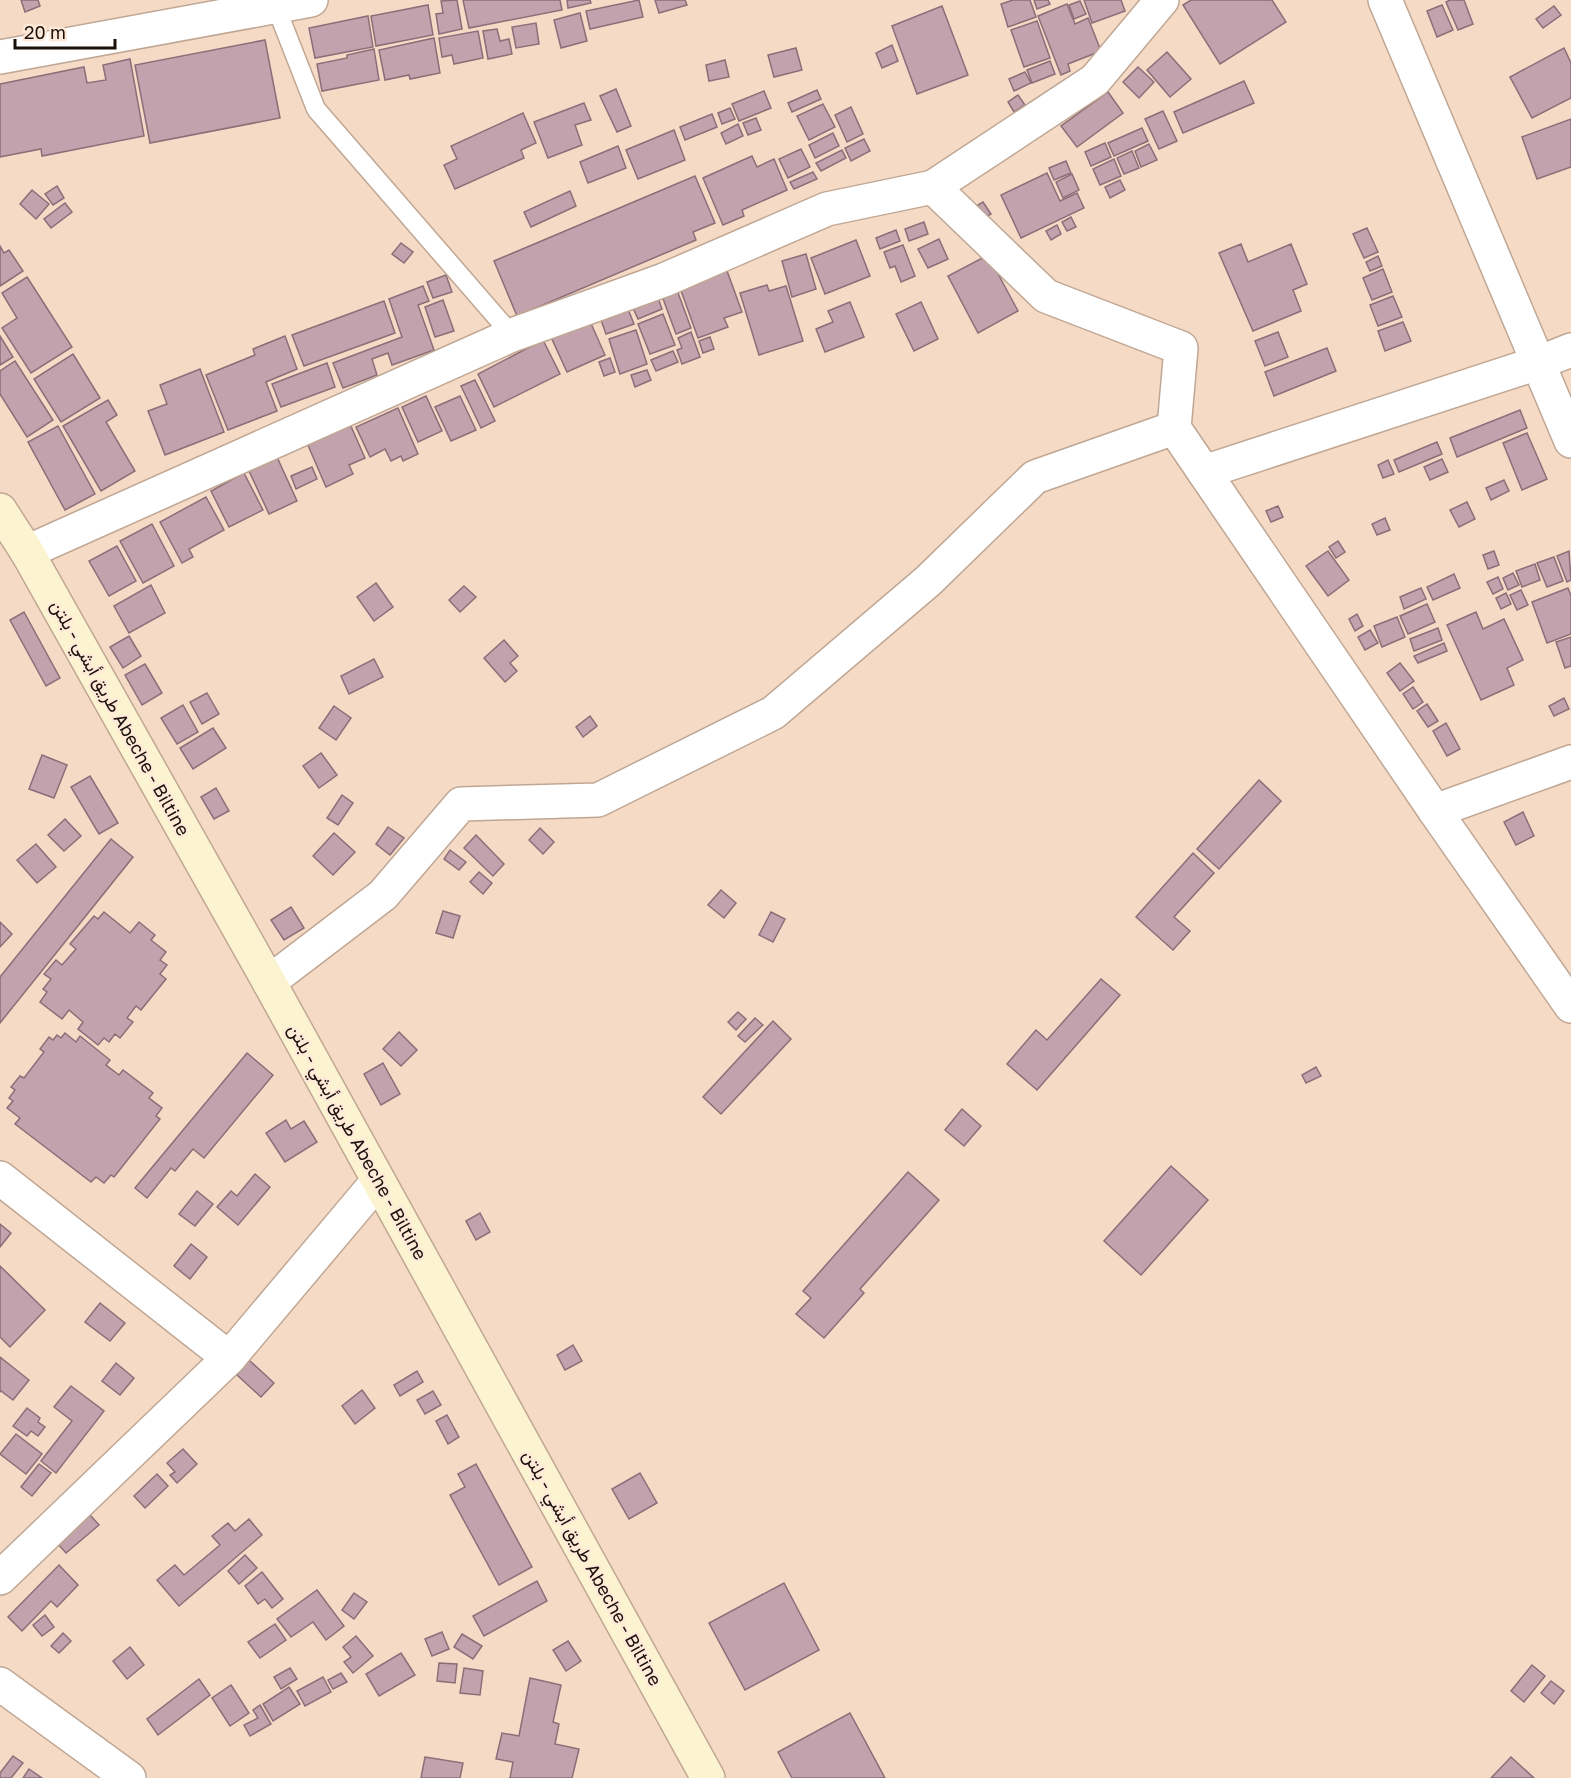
<svg xmlns="http://www.w3.org/2000/svg" width="1571" height="1778" font-family="'Golos Text',Vazirmatn,sans-serif">
  <style>
    .building { fill: #c2a2ad; stroke: #8b6e78; stroke-width: 1.5 }
    .lines { fill: none; stroke-linecap: round; stroke-linejoin: round }
    .service-casing { stroke: #c0a794; stroke-width: 21 }
    .minor-casing { stroke: #c0a794; stroke-width: 36 }
    .secondary-casing { stroke: #c0a794; stroke-width: 36 }
    .service { stroke: #fff; stroke-width: 18 }
    .minor { stroke: #fff; stroke-width: 33 }
    .secondary { stroke: #fcf3d0; stroke-width: 33 }
    .labels { text-anchor: middle; stroke-width: 4.5; stroke-linejoin: round; paint-order: stroke }
    .street-label { font-size: 18px; fill: #191009; stroke: #ffe9d9 }
  </style>
  <rect width="100%" height="100%" fill="#f5dbc6"/>
  <g class="building">
    <polygon points="21,0 38,0 40,6 25,12"/>
    <polygon points="457,0 462,29 439,34 436,14 443,13 441,1"/>
    <polygon points="463,0 560,0 562,10 469,28"/>
    <polygon points="567,0 590,0 591,3 568,8"/>
    <polygon points="639,0 643,17 590,29 586,11"/>
    <polygon points="655,0 685,0 687,5 659,13"/>
    <polygon points="1013,0 1030,0 1036,17 1008,27 1001,4"/>
    <polygon points="1034,0 1048,0 1050,4 1037,9"/>
    <polygon points="1084,0 1121,0 1125,11 1092,23"/>
    <polygon points="1191,0 1272,0 1286,22 1220,64 1183,5"/>
    <polygon points="1450,0 1464,0 1473,24 1458,30 1446,2"/>
    <polygon points="1080,1 1086,14 1074,19 1069,5"/>
    <polygon points="1067,4 1075,24 1088,18 1101,51 1068,64 1070,71 1061,75 1038,16"/>
    <polygon points="428,5 433,35 376,46 371,16"/>
    <polygon points="1442,5 1453,30 1437,37 1427,11"/>
    <polygon points="942,6 968,75 917,94 892,26"/>
    <polygon points="1554,6 1561,15 1543,28 1536,19"/>
    <polygon points="580,13 587,41 561,48 554,20"/>
    <polygon points="368,16 373,47 315,58 309,28"/>
    <polygon points="1037,21 1050,58 1024,67 1011,30"/>
    <polygon points="536,23 539,44 516,48 512,27"/>
    <polygon points="497,29 500,41 509,39 512,54 488,59 483,31"/>
    <polygon points="478,31 483,58 454,64 452,55 442,57 439,38"/>
    <polygon points="434,38 440,73 410,79 409,75 385,80 379,50"/>
    <polygon points="265,40 280,118 150,143 135,65"/>
    <polygon points="892,45 898,61 882,68 876,53"/>
    <polygon points="796,48 802,70 774,77 768,55"/>
    <polygon points="1564,48 1571,63 1571,98 1532,118 1510,77"/>
    <polygon points="374,49 379,80 322,91 317,64 347,58 347,55"/>
    <polygon points="1167,52 1191,79 1170,97 1147,70"/>
    <polygon points="130,59 144,136 42,156 41,149 0,157 0,84 84,67 87,83 106,80 103,65"/>
    <polygon points="725,60 729,77 709,81 706,65"/>
    <polygon points="1050,61 1055,74 1032,83 1027,70"/>
    <polygon points="1138,67 1154,82 1139,98 1123,82"/>
    <polygon points="1025,72 1031,83 1014,91 1009,79"/>
    <polygon points="1244,81 1254,103 1183,133 1174,112"/>
    <polygon points="616,89 631,126 617,132 600,96"/>
    <polygon points="817,90 821,99 792,112 788,103"/>
    <polygon points="764,91 771,108 739,121 732,104"/>
    <polygon points="1108,92 1123,113 1077,147 1061,126"/>
    <polygon points="1018,95 1025,105 1014,112 1008,102"/>
    <polygon points="584,103 591,120 575,125 582,145 548,158 534,122"/>
    <polygon points="823,104 835,127 809,140 797,116"/>
    <polygon points="851,107 863,134 847,142 835,115"/>
    <polygon points="730,108 735,119 722,124 718,113"/>
    <polygon points="1163,111 1177,141 1159,149 1145,119"/>
    <polygon points="523,113 536,143 521,150 524,158 455,189 444,165 457,159 451,146"/>
    <polygon points="712,114 717,127 685,140 680,127"/>
    <polygon points="756,118 761,130 748,135 743,123"/>
    <polygon points="1571,119 1571,167 1537,179 1522,137"/>
    <polygon points="738,124 743,136 726,144 721,133"/>
    <polygon points="1142,128 1148,141 1114,156 1108,143"/>
    <polygon points="674,130 685,160 638,179 626,150"/>
    <polygon points="833,133 839,146 815,158 809,145"/>
    <polygon points="864,139 870,151 851,161 845,148"/>
    <polygon points="1105,143 1111,157 1091,166 1085,152"/>
    <polygon points="1149,144 1157,160 1141,167 1135,151"/>
    <polygon points="618,146 626,168 588,183 580,162"/>
    <polygon points="801,149 810,167 788,178 779,159"/>
    <polygon points="842,150 846,158 821,171 816,163"/>
    <polygon points="1132,151 1139,168 1124,174 1117,158"/>
    <polygon points="752,156 757,167 774,159 787,190 742,210 744,216 723,225 703,178"/>
    <polygon points="1114,159 1121,176 1100,185 1093,169"/>
    <polygon points="1066,161 1071,173 1054,180 1049,168"/>
    <polygon points="813,172 817,179 794,189 790,182"/>
    <polygon points="1047,173 1060,201 1077,193 1084,208 1021,238 1001,195"/>
    <polygon points="1072,174 1079,190 1063,198 1056,182"/>
    <polygon points="695,176 715,223 693,232 696,240 517,316 494,261"/>
    <polygon points="1120,180 1125,190 1110,198 1105,187"/>
    <polygon points="57,186 64,198 53,205 45,194"/>
    <polygon points="32,190 49,204 36,219 20,204"/>
    <polygon points="570,191 576,206 531,227 524,212"/>
    <polygon points="983,202 991,214 981,220 973,208"/>
    <polygon points="65,203 72,212 51,228 44,219"/>
    <polygon points="1071,217 1076,227 1067,231 1062,222"/>
    <polygon points="924,222 928,234 909,241 905,229"/>
    <polygon points="1057,225 1061,234 1051,240 1046,231"/>
    <polygon points="1367,228 1378,252 1364,258 1353,234"/>
    <polygon points="896,230 900,241 880,249 876,238"/>
    <polygon points="939,239 948,259 928,268 918,249"/>
    <polygon points="856,240 870,276 825,294 811,258"/>
    <polygon points="401,243 413,252 404,263 392,254"/>
    <polygon points="1241,244 1248,262 1291,244 1307,284 1293,290 1301,311 1253,331 1219,253"/>
    <polygon points="903,245 915,276 901,282 895,266 890,268 884,252"/>
    <polygon points="0,246 4,253 9,250 23,271 0,286"/>
    <polygon points="806,254 816,289 792,297 782,261"/>
    <polygon points="988,255 1018,311 978,333 948,276"/>
    <polygon points="1378,256 1382,266 1370,271 1366,262"/>
    <polygon points="726,268 742,312 724,318 728,327 698,338 679,285"/>
    <polygon points="1383,269 1392,292 1372,300 1363,278"/>
    <polygon points="446,275 452,292 433,298 427,282"/>
    <polygon points="27,277 72,347 31,373 2,328 17,318 2,293"/>
    <polygon points="767,285 769,291 786,286 803,341 759,355 740,293"/>
    <polygon points="423,286 429,301 418,305 434,350 392,365 388,353 372,359 377,375 343,388 333,363 402,337 389,299"/>
    <polygon points="677,290 691,328 676,334 662,296"/>
    <polygon points="1393,296 1402,317 1378,326 1370,305"/>
    <polygon points="658,298 662,309 638,319 633,308"/>
    <polygon points="443,300 454,331 435,337 425,307"/>
    <polygon points="384,301 395,333 304,366 292,335"/>
    <polygon points="850,302 864,337 825,352 816,329 833,322 828,311"/>
    <polygon points="921,302 938,339 914,351 896,314"/>
    <polygon points="628,309 634,324 606,334 601,320"/>
    <polygon points="663,314 675,345 650,354 638,324"/>
    <polygon points="589,319 605,355 567,372 551,337"/>
    <polygon points="1403,322 1411,341 1385,351 1378,331"/>
    <polygon points="636,330 647,364 620,374 609,339"/>
    <polygon points="691,332 700,357 682,364 677,350 682,348 678,338"/>
    <polygon points="1278,332 1288,357 1265,366 1255,341"/>
    <polygon points="0,336 13,357 0,365"/>
    <polygon points="285,336 297,369 266,382 277,411 228,430 206,375 255,355 253,349"/>
    <polygon points="710,337 714,349 703,353 699,341"/>
    <polygon points="543,340 560,374 494,407 478,374"/>
    <polygon points="1327,348 1336,371 1274,396 1265,372"/>
    <polygon points="673,351 678,362 656,371 651,360"/>
    <polygon points="73,354 100,398 61,422 34,379"/>
    <polygon points="610,358 615,372 604,376 599,362"/>
    <polygon points="15,361 53,420 27,437 0,394 0,371"/>
    <polygon points="327,363 335,387 281,407 272,384"/>
    <polygon points="200,369 224,432 165,455 148,411 167,404 160,385"/>
    <polygon points="647,370 651,380 635,387 631,375"/>
    <polygon points="475,380 495,421 481,428 461,386"/>
    <polygon points="426,396 442,431 418,442 402,407"/>
    <polygon points="460,396 476,430 451,441 435,407"/>
    <polygon points="108,400 117,415 106,422 135,471 101,491 63,426"/>
    <polygon points="398,408 418,454 403,461 401,456 391,461 385,449 370,457 356,427"/>
    <polygon points="1520,410 1527,428 1457,457 1450,438"/>
    <polygon points="350,424 365,458 349,465 353,474 326,487 307,443"/>
    <polygon points="58,426 95,494 65,510 28,442"/>
    <polygon points="1527,433 1547,479 1522,490 1503,443"/>
    <polygon points="1437,442 1442,454 1399,472 1394,460"/>
    <polygon points="277,457 297,501 269,514 249,471"/>
    <polygon points="1442,459 1448,472 1430,480 1424,467"/>
    <polygon points="1388,460 1394,474 1383,478 1378,465"/>
    <polygon points="312,467 317,479 296,489 291,476"/>
    <polygon points="244,473 263,510 229,527 211,491"/>
    <polygon points="1504,480 1509,491 1491,500 1486,488"/>
    <polygon points="206,497 224,530 189,549 193,557 182,563 160,522"/>
    <polygon points="1467,502 1475,519 1459,527 1450,510"/>
    <polygon points="1278,506 1283,517 1271,522 1266,511"/>
    <polygon points="1385,518 1390,530 1377,535 1372,524"/>
    <polygon points="152,524 174,566 143,583 120,541"/>
    <polygon points="1338,541 1345,552 1336,558 1329,547"/>
    <polygon points="117,546 136,581 109,596 89,561"/>
    <polygon points="1328,551 1349,580 1328,596 1306,566"/>
    <polygon points="1494,551 1499,565 1488,569 1483,555"/>
    <polygon points="1569,551 1571,580 1567,582 1557,556"/>
    <polygon points="1554,557 1563,581 1547,587 1537,563"/>
    <polygon points="1535,564 1540,580 1522,587 1516,571"/>
    <polygon points="1513,573 1519,585 1508,590 1503,578"/>
    <polygon points="1454,574 1460,588 1433,600 1427,587"/>
    <polygon points="1498,577 1503,589 1493,594 1487,582"/>
    <polygon points="376,583 393,607 374,621 357,597"/>
    <polygon points="151,585 165,613 129,633 114,606"/>
    <polygon points="464,586 476,597 460,612 449,600"/>
    <polygon points="1421,588 1426,599 1404,609 1400,597"/>
    <polygon points="1568,588 1571,596 1571,634 1547,643 1532,602"/>
    <polygon points="1521,590 1528,605 1517,610 1510,595"/>
    <polygon points="1506,593 1511,604 1501,609 1496,598"/>
    <polygon points="1427,604 1435,622 1408,634 1400,616"/>
    <polygon points="24,612 60,678 46,686 10,620"/>
    <polygon points="1476,612 1483,629 1504,619 1523,660 1507,668 1514,685 1481,700 1447,625"/>
    <polygon points="1357,614 1363,626 1355,631 1349,619"/>
    <polygon points="1397,617 1405,637 1382,647 1374,626"/>
    <polygon points="1438,628 1442,640 1414,651 1410,639"/>
    <polygon points="1370,630 1378,643 1365,650 1358,637"/>
    <polygon points="129,636 141,656 123,668 110,647"/>
    <polygon points="1571,637 1571,666 1565,668 1556,642"/>
    <polygon points="504,640 518,656 510,663 517,671 505,682 484,658"/>
    <polygon points="1444,643 1447,651 1418,663 1414,656"/>
    <polygon points="374,659 383,677 349,694 341,676"/>
    <polygon points="1400,663 1414,681 1400,691 1387,673"/>
    <polygon points="145,664 162,693 142,705 125,675"/>
    <polygon points="1413,687 1423,702 1413,709 1403,694"/>
    <polygon points="207,693 219,714 202,724 190,702"/>
    <polygon points="1564,698 1569,709 1554,716 1549,706"/>
    <polygon points="1427,704 1438,721 1428,727 1417,711"/>
    <polygon points="183,705 198,732 177,744 161,718"/>
    <polygon points="334,706 351,718 336,740 319,728"/>
    <polygon points="590,716 597,726 583,737 576,727"/>
    <polygon points="1446,723 1460,749 1447,756 1433,731"/>
    <polygon points="213,728 226,748 193,769 180,748"/>
    <polygon points="321,753 337,775 319,788 303,766"/>
    <polygon points="42,755 67,765 54,798 29,789"/>
    <polygon points="90,776 118,823 99,834 71,787"/>
    <polygon points="1259,780 1281,801 1219,869 1197,849"/>
    <polygon points="216,788 229,811 214,819 201,797"/>
    <polygon points="342,795 353,803 338,825 327,818"/>
    <polygon points="1523,812 1534,836 1516,845 1504,822"/>
    <polygon points="65,819 81,836 64,851 48,835"/>
    <polygon points="388,827 404,838 390,855 376,844"/>
    <polygon points="540,828 554,842 543,854 529,840"/>
    <polygon points="334,833 355,852 333,875 313,856"/>
    <polygon points="476,835 504,864 493,876 464,848"/>
    <polygon points="111,839 133,857 0,1023 0,977"/>
    <polygon points="36,844 56,867 37,883 17,860"/>
    <polygon points="450,850 466,862 459,870 444,859"/>
    <polygon points="1193,853 1214,873 1174,917 1190,931 1173,950 1136,917"/>
    <polygon points="479,872 492,883 483,894 470,882"/>
    <polygon points="721,890 736,903 724,918 708,905"/>
    <polygon points="291,907 304,928 284,940 271,920"/>
    <polygon points="443,911 460,916 453,938 436,933"/>
    <polygon points="104,912 130,933 139,922 155,935 151,940 166,952 160,960 167,965 160,974 166,979 141,1010 136,1006 127,1018 133,1022 120,1038 115,1034 109,1042 104,1038 98,1045 78,1029 83,1022 69,1010 62,1019 40,1002 47,992 43,989 51,979 44,974 56,960 62,965 76,949 70,944 94,916 98,919"/>
    <polygon points="771,912 785,919 773,942 759,935"/>
    <polygon points="0,922 12,934 0,947"/>
    <polygon points="1101,979 1120,995 1037,1090 1007,1064 1036,1030 1047,1040"/>
    <polygon points="738,1012 746,1019 736,1030 728,1022"/>
    <polygon points="755,1018 763,1025 745,1042 738,1036"/>
    <polygon points="773,1021 791,1039 721,1114 703,1097"/>
    <polygon points="399,1032 417,1050 401,1066 383,1049"/>
    <polygon points="65,1033 76,1042 80,1036 110,1060 106,1065 119,1075 123,1070 153,1093 149,1098 162,1108 156,1116 160,1119 114,1177 111,1175 104,1183 96,1177 91,1182 15,1124 20,1118 7,1108 13,1101 9,1098 15,1090 11,1087 20,1076 24,1078 44,1052 40,1049 49,1037 53,1040 57,1035 61,1038"/>
    <polygon points="247,1053 273,1075 204,1158 193,1149 175,1171 171,1168 147,1198 135,1188"/>
    <polygon points="383,1063 400,1094 381,1105 364,1074"/>
    <polygon points="1316,1067 1321,1076 1306,1083 1302,1075"/>
    <polygon points="962,1109 981,1126 964,1146 945,1130"/>
    <polygon points="286,1120 291,1129 304,1121 317,1142 285,1162 266,1133"/>
    <polygon points="1171,1166 1208,1200 1141,1275 1104,1241"/>
    <polygon points="908,1172 939,1200 860,1289 864,1293 824,1338 796,1314 811,1298 803,1291"/>
    <polygon points="255,1174 270,1187 238,1225 217,1207 231,1191 237,1196"/>
    <polygon points="197,1191 213,1204 195,1226 179,1214"/>
    <polygon points="480,1213 490,1232 476,1240 466,1221"/>
    <polygon points="0,1224 11,1233 0,1247"/>
    <polygon points="191,1244 207,1257 190,1279 174,1266"/>
    <polygon points="0,1266 45,1310 10,1347 0,1337"/>
    <polygon points="100,1303 125,1323 110,1341 85,1322"/>
    <polygon points="573,1345 582,1361 565,1370 557,1355"/>
    <polygon points="0,1357 29,1380 13,1400 1,1391 0,1392"/>
    <polygon points="249,1360 274,1383 261,1397 237,1375"/>
    <polygon points="116,1363 134,1378 120,1395 102,1381"/>
    <polygon points="417,1371 423,1382 400,1396 394,1385"/>
    <polygon points="71,1386 104,1411 56,1473 41,1461 72,1421 54,1407"/>
    <polygon points="362,1390 375,1408 355,1424 342,1406"/>
    <polygon points="433,1391 441,1405 425,1414 417,1400"/>
    <polygon points="27,1408 40,1418 38,1422 45,1427 38,1436 31,1431 27,1436 13,1426"/>
    <polygon points="447,1415 459,1437 448,1444 436,1421"/>
    <polygon points="16,1434 42,1454 26,1474 0,1454"/>
    <polygon points="183,1449 197,1464 177,1483 170,1475 175,1472 167,1463"/>
    <polygon points="39,1464 51,1473 32,1496 21,1487"/>
    <polygon points="476,1464 532,1567 499,1585 450,1495 465,1487 458,1474"/>
    <polygon points="640,1473 657,1503 629,1519 612,1489"/>
    <polygon points="157,1474 168,1486 145,1508 134,1496"/>
    <polygon points="90,1515 99,1525 66,1553 58,1544"/>
    <polygon points="249,1519 262,1535 179,1606 157,1580 175,1565 184,1575 220,1545 212,1536 228,1523 235,1531"/>
    <polygon points="245,1555 257,1568 239,1584 228,1571"/>
    <polygon points="59,1565 78,1585 57,1607 51,1601 22,1631 8,1617"/>
    <polygon points="262,1572 283,1599 272,1608 265,1599 258,1604 245,1586"/>
    <polygon points="537,1581 547,1601 484,1636 473,1616"/>
    <polygon points="784,1583 819,1650 745,1690 709,1623"/>
    <polygon points="317,1590 344,1626 326,1640 313,1622 291,1637 277,1619"/>
    <polygon points="354,1593 367,1602 354,1619 342,1610"/>
    <polygon points="45,1615 54,1627 42,1636 33,1625"/>
    <polygon points="275,1624 286,1640 260,1658 248,1642"/>
    <polygon points="442,1632 449,1649 432,1656 425,1639"/>
    <polygon points="63,1633 71,1641 59,1653 51,1646"/>
    <polygon points="462,1634 482,1646 473,1659 454,1647"/>
    <polygon points="356,1636 373,1656 353,1673 344,1662 351,1657 343,1647"/>
    <polygon points="568,1641 581,1661 566,1671 553,1650"/>
    <polygon points="130,1647 144,1665 127,1679 113,1661"/>
    <polygon points="401,1653 415,1675 379,1696 366,1674"/>
    <polygon points="439,1663 457,1664 455,1683 437,1681"/>
    <polygon points="1532,1665 1545,1676 1524,1702 1511,1691"/>
    <polygon points="290,1668 297,1679 281,1689 274,1677"/>
    <polygon points="464,1668 483,1671 480,1695 460,1693"/>
    <polygon points="341,1673 347,1682 333,1689 328,1680"/>
    <polygon points="323,1677 331,1692 305,1706 297,1691"/>
    <polygon points="530,1678 561,1685 553,1722 559,1724 555,1744 579,1749 572,1778 510,1778 513,1762 496,1759 502,1733 519,1736"/>
    <polygon points="199,1679 210,1695 158,1735 147,1719"/>
    <polygon points="1551,1681 1564,1691 1554,1704 1541,1693"/>
    <polygon points="231,1685 249,1713 230,1726 212,1698"/>
    <polygon points="289,1687 300,1704 273,1721 263,1704"/>
    <polygon points="260,1705 271,1724 250,1736 244,1725 258,1718 253,1710"/>
    <polygon points="850,1713 885,1778 792,1778 778,1752"/>
    <polygon points="13,1756 23,1763 11,1778 0,1778 0,1773"/>
    <polygon points="425,1757 463,1763 460,1778 421,1778"/>
    <polygon points="1511,1757 1534,1778 1491,1778"/>
    <polygon points="29,1769 42,1778 23,1778"/>
  </g>
  <g class="lines">
    <g class="service-casing">
      <polyline id="service" points="276,7 316,109 512,335"/>
    </g>
    <g class="minor-casing">
      <g id="minor">
        <polyline points="1385,0 1571,441"/>
        <polyline points="0,57 311,0"/>
        <polyline points="933,187 1046,296 1181,348 1174,428 1204,472"/>
        <polyline points="1571,350 1538,363 1204,472 1435,811 1571,762"/>
        <polyline points="27,552 512,335 664,280 827,209 933,187 1095,80 1162,0"/>
        <polyline points="1435,811 1571,1006"/>
        <polyline points="269,982 383,895 461,804 598,800 773,713 928,581 1035,477 1174,428"/>
        <polyline points="0,1178 229,1358"/>
        <polyline points="0,1578 229,1358 378,1181"/>
        <polyline points="0,1684 129,1778"/>
      </g>
    </g>
    <g class="secondary-casing">
      <polyline id="secondary" points="0,510 27,552 269,982 708,1778"/>
    </g>
    <use href="#service" class="service"/>
    <use href="#minor" class="minor"/>
    <use href="#secondary" class="secondary"/>
  </g>
  <g class="labels">
    <g class="street-label">
      <text transform="translate(120 718) rotate(61)" y="6">طريق أبشي - بلتن Abeche - Biltine</text>
      <text transform="translate(357 1142) rotate(61)" y="6">طريق أبشي - بلتن Abeche - Biltine</text>
      <text transform="translate(592 1568) rotate(61)" y="6">طريق أبشي - بلتن Abeche - Biltine</text>
    </g>
  </g>
  <path d="M15 39v9h100v-9" fill="none" stroke="#191009" stroke-width="3"/>
  <text x="24" y="39" font-size="18" fill="#191009" stroke="#ffe9d9" stroke-width="4.5" paint-order="stroke">20 m</text>
</svg>
